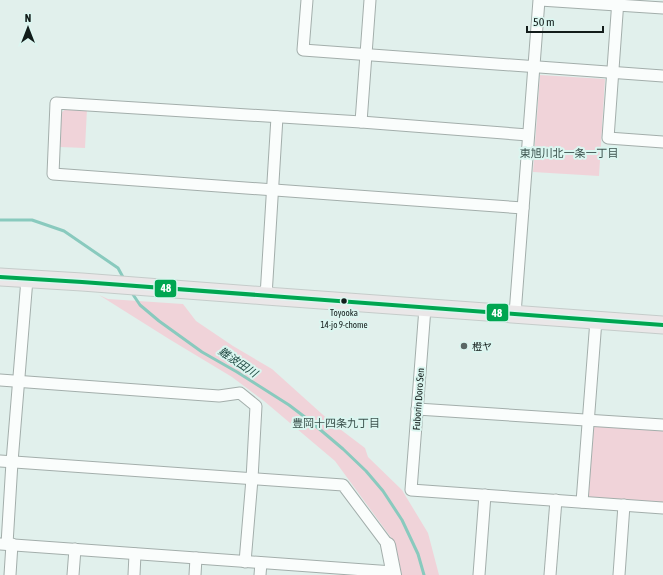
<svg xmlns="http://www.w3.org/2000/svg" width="663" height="575" font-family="'Asap Condensed','Noto Sans JP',sans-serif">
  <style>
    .green { fill: #f0d3d9 }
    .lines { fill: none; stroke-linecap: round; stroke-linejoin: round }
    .stream { stroke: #89cabe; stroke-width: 3 }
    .minor-casing { stroke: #a3aeab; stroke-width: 13 }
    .tertiary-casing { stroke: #a3aeab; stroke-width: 16 }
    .primary-casing { stroke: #c5ccca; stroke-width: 19 }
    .minor { stroke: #fafdfc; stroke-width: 11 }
    .tertiary { stroke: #fafdfc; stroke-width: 14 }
    .primary { stroke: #eae7e8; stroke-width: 17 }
    .bus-1-casing { stroke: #dbf6f0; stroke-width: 7 }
    .bus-1 { stroke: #00a651; stroke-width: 4 }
    .bus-dot { fill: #121c1a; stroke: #dbf6f0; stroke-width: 1.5 }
    .poi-dot { fill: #5a6664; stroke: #dbf6f0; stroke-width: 1.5 }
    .labels { text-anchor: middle; stroke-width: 4; stroke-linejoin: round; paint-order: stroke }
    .bus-label { font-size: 9px; fill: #121c1a; stroke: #dbf6f0 }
    .poi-label { font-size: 10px; fill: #121c1a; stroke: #dbf6f0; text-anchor: start }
    .street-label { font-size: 10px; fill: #121c1a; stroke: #dbf6f0 }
    .neighbourhood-label { font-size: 11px; fill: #3c534e; stroke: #dbf6f0 }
    .water-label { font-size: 11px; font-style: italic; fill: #214a43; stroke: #dbf6f0 }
    .line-badge { stroke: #dbf6f0; stroke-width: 1.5 }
    .badge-label { font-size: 11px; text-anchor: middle; font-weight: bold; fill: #fff }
  </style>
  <rect width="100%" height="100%" fill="#e1f0ec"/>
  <g class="green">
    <polygon points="540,75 605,79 599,176 533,172"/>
    <polygon points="68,107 87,109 85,148 60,147 61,113"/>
    <polygon points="99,295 108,299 183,304 196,321 233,346 272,369 332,423 365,448 368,457 402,490 428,533 439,575 402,575 395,543 335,461 264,401 232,377 169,339"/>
    <polygon points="588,420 663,425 663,508 582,502"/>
  </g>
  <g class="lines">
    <g class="stream">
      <polyline points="0,220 32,220 64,231 118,268 124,279"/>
      <polyline points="132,293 140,305 159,321 202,352 237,372 289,405 310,421 343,449 366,471 383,491 402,520 418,554 424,575"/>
    </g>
    <g class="minor-casing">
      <g id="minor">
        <polyline points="307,0 303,50 663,76"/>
        <polyline points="540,0 663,8"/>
        <polyline points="618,0 608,138 663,142"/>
        <polyline points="361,122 370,0"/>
        <polyline points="523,208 53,174 56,103 361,122 528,135"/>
        <polyline points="266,296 277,117"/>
        <polyline points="425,308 411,490 663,508"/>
        <polyline points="515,314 539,0"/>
        <polyline points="0,380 219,396 240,393 256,406 252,479 245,562"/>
        <polyline points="417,409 663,425"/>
        <polyline points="0,461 343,485 388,545"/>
        <polyline points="582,502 596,320"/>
        <polyline points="0,544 393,572"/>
        <polyline points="7,544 12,462 27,279"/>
        <polyline points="10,575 12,544"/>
        <polyline points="73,575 75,549"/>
        <polyline points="134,575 135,554"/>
        <polyline points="195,575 196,558"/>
        <polyline points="260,575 261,563"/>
        <polyline points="479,575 485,495"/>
        <polyline points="550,575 556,500"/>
        <polyline points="619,575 624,505"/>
      </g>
    </g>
    <g class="tertiary-casing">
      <polyline id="tertiary" points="388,545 394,575"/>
    </g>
    <g class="primary-casing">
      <polyline id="primary" points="0,277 82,282 266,296 663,325"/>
    </g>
    <use href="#minor" class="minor"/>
    <use href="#tertiary" class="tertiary"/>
    <use href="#primary" class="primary"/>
    <g class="bus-1-casing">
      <polyline id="bus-1" points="0,277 82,282 663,325"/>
    </g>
    <use href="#bus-1" class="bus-1"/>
  </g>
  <circle class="bus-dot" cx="344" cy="301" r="3.5"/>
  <circle class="poi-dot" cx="464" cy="346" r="4"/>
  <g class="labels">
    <g class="bus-label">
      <text x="344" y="316">Toyooka<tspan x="344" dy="12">14-jo 9-chome</tspan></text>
    </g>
    <g class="poi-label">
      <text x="472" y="350">橙ヤ</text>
    </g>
    <g class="street-label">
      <text transform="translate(418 399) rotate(-86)" y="4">Fuborin Doro Sen</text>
    </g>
    <g class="neighbourhood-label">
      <text x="569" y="157">東旭川北一条一丁目</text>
      <text x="336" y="427">豊岡十四条九丁目</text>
    </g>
    <g class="water-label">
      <text transform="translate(238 362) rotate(34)" y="4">難波田川</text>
    </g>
  </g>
  <g class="line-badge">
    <rect x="154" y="279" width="23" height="19" rx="4" fill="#00a651"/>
    <rect x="486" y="303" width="23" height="19" rx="4" fill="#00a651"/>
  </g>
  <g class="badge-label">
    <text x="166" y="292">48</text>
    <text x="497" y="317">48</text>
  </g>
  <g transform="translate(28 28)" stroke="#dbf6f0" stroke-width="3" paint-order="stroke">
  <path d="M0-3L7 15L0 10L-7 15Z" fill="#121c1a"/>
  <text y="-6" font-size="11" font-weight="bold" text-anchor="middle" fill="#121c1a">N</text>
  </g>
  <path d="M527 26v6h76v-6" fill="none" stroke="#121c1a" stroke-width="2"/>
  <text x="533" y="26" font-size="12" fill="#121c1a" stroke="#dbf6f0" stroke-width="3" paint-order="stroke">50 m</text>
</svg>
